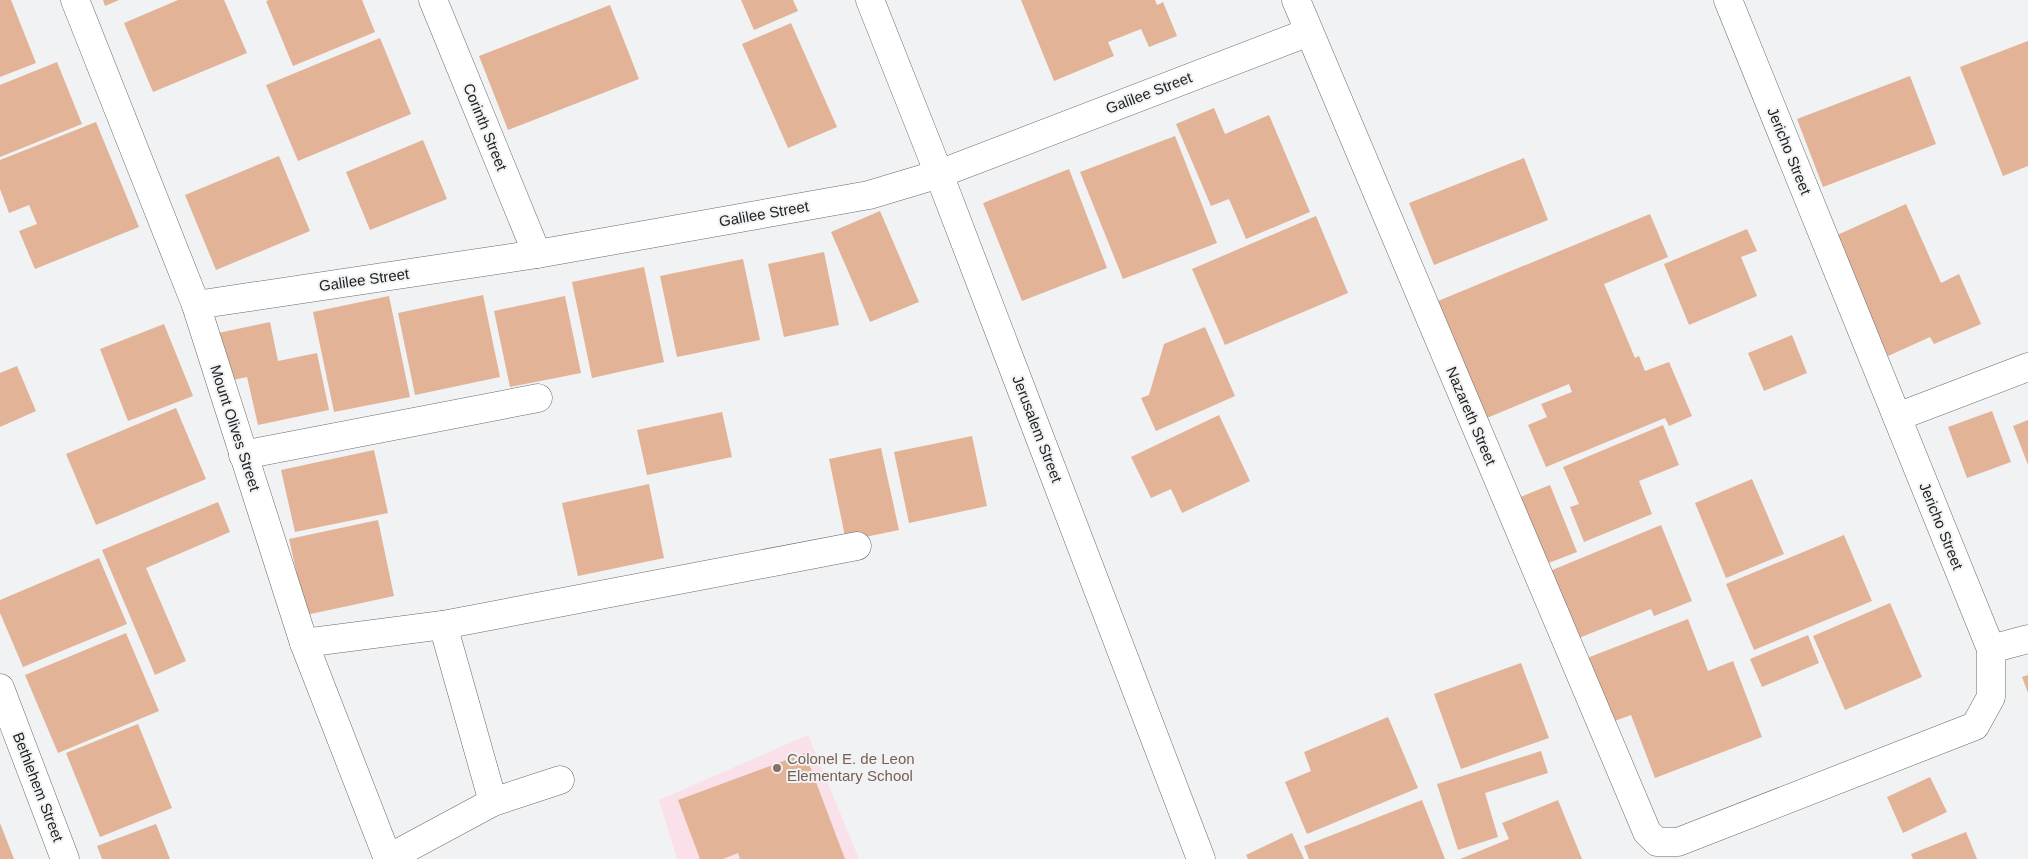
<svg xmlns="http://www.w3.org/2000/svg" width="2028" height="859" font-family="Helvetica,sans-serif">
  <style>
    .education { fill: #f9e0e9 }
    .building { fill: #e3b397 }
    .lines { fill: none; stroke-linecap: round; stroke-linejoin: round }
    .minor-casing { stroke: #67696b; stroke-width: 29 }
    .minor { stroke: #fff; stroke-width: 28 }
    .education-dot { fill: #8d6e63; stroke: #f0f2f4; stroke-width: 2 }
    .labels { text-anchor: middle; stroke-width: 4; stroke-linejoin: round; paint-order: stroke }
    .street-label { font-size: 15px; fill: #222323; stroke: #f0f2f4 }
    .education-label { font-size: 15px; fill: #785e54; stroke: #f0f2f4; text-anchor: start }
  </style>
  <rect width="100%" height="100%" fill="#f0f2f4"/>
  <polygon class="education" points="808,735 859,859 677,859 659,800"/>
  <g class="building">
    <polygon points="0,0 11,0 36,63 0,77"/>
    <polygon points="103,0 119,0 105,6"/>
    <polygon points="178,0 224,0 247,53 153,92 124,23"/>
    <polygon points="269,0 362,0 375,32 293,66 266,1"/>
    <polygon points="741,0 793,0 798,11 754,30"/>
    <polygon points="1021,0 1155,0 1157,5 1163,2 1177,36 1149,47 1141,29 1108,42 1114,56 1054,81"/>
    <polygon points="610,5 639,79 508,130 479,56"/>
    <polygon points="791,23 837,127 788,148 742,44"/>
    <polygon points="380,38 411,114 298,161 266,85"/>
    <polygon points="2028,41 2028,166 2003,176 1960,67"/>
    <polygon points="57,62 82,124 0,157 0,85"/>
    <polygon points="1910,76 1936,144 1823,187 1797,119"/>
    <polygon points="1214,108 1225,134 1269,115 1310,212 1246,239 1229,199 1211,206 1176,124"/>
    <polygon points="96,122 139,227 35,269 19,231 37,224 29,205 9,213 0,189 0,160"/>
    <polygon points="1175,136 1217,243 1123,279 1080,172"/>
    <polygon points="423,140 447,199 370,230 346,172"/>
    <polygon points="279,156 310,231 216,270 185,195"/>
    <polygon points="1524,158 1548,220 1434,265 1409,203"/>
    <polygon points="1069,169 1107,268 1022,301 983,203"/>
    <polygon points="1906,204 1941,283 1959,274 1981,324 1934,344 1930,337 1888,356 1835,236"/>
    <polygon points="880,211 919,302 870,322 831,232"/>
    <polygon points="1650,214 1668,257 1604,284 1635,358 1639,356 1645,371 1669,362 1692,416 1669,426 1665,418 1546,467 1528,425 1547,417 1541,404 1572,392 1569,384 1482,420 1433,303"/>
    <polygon points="1316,216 1348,293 1225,345 1192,269"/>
    <polygon points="1747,229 1757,251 1741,257 1757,296 1689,325 1664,264"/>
    <polygon points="824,252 839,325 784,337 768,264"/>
    <polygon points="743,259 760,340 677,357 660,276"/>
    <polygon points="644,267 664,362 592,378 572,282"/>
    <polygon points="483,295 500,377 415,395 398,313"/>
    <polygon points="389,296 410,397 334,412 313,312"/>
    <polygon points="565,296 581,373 510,387 494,311"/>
    <polygon points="270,322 278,361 317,353 329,410 258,425 247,377 228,381 218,333"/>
    <polygon points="164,324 193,396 128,421 100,349"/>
    <polygon points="1205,327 1235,396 1156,431 1141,398 1149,395 1164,344"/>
    <polygon points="1792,335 1807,373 1764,391 1748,353"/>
    <polygon points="17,366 36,411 0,427 0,373"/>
    <polygon points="176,408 206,479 96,525 66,454"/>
    <polygon points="1992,411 2011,462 1967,478 1948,427"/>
    <polygon points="722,412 732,457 647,475 637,430"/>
    <polygon points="1219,415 1250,481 1182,513 1171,489 1151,498 1131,457"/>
    <polygon points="2028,420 2028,465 2013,426"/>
    <polygon points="1663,425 1679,465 1639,481 1652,514 1584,542 1570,507 1579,504 1563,467"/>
    <polygon points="972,436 987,506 909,523 894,452"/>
    <polygon points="881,448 899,530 846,541 829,459"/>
    <polygon points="374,450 388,513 295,532 281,470"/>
    <polygon points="1752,479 1784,554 1726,578 1695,503"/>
    <polygon points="649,484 664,558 578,576 562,503"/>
    <polygon points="1550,485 1577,552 1546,564 1518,498"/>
    <polygon points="218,502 230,532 146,568 186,661 155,675 102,550"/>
    <polygon points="378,520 394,596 306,615 289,539"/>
    <polygon points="1661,525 1692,601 1654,616 1651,609 1579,638 1550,571"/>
    <polygon points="1844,535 1872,601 1754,650 1726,584"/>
    <polygon points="99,558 127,624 23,667 0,613 0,600"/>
    <polygon points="1890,603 1922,677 1845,710 1813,636"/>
    <polygon points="1688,619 1708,671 1733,661 1762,737 1655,778 1631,715 1612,722 1587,658"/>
    <polygon points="126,633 159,711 58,753 25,675"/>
    <polygon points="1808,635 1819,663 1762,687 1750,659"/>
    <polygon points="1521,663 1549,738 1461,769 1434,694"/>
    <polygon points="2028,675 2028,693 2022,677"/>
    <polygon points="1388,717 1418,788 1307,834 1285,782 1311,771 1304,752"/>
    <polygon points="138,724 172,808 100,837 66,753"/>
    <polygon points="1541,751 1548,773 1485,793 1498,837 1458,850 1437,784"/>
    <polygon points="805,753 845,859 740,859 738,853 723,859 700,859 678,800"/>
    <polygon points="1930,777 1947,812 1903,833 1887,797"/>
    <polygon points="1422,800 1445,859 1309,859 1304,846"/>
    <polygon points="1558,800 1582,859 1460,859 1509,839 1502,823"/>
    <polygon points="0,823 14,859 0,859"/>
    <polygon points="156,824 170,859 102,859 97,846"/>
    <polygon points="1966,832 1977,859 1913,859 1911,854"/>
    <polygon points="1292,833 1304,859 1248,859 1246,855"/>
  </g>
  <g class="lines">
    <g class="minor-casing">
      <g id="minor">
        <polyline points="75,0 196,305 304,643 388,859"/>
        <polyline points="433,0 537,254"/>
        <polyline points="870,0 939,174 1201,859"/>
        <polyline points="1296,0 1647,832 1657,842 1678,842 1975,726 1991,697 1991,649 1728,0"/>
        <polyline points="196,305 537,254 869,195 939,174 1309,32"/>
        <polyline points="1897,417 2028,367"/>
        <polyline points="243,455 538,398"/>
        <polyline points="443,625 493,802"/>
        <polyline points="304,643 443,625 857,546"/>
        <polyline points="1991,649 2028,639"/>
        <polyline points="0,688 65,859"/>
        <polyline points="387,859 493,802 560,780"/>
      </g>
    </g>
    <use href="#minor" class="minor"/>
  </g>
  <circle class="education-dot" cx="777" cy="768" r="5"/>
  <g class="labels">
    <g class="street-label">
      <text transform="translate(1149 93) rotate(-21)" y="5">Galilee Street</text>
      <text transform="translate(485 127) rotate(68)" y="5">Corinth Street</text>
      <text transform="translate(1789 151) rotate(68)" y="5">Jericho Street</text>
      <text transform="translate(764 214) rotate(-10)" y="5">Galilee Street</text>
      <text transform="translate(364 280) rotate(-8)" y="5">Galilee Street</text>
      <text transform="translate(1471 416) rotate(67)" y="5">Nazareth Street</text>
      <text transform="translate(235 428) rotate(72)" y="5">Mount Olives Street</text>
      <text transform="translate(1037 429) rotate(69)" y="5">Jerusalem Street</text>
      <text transform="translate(1941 526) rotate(68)" y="5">Jericho Street</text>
      <text transform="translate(38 787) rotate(69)" y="5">Bethlehem Street</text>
    </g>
    <g class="education-label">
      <text x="787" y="764">Colonel E. de Leon<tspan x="787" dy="17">Elementary School</tspan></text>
    </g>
  </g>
</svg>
